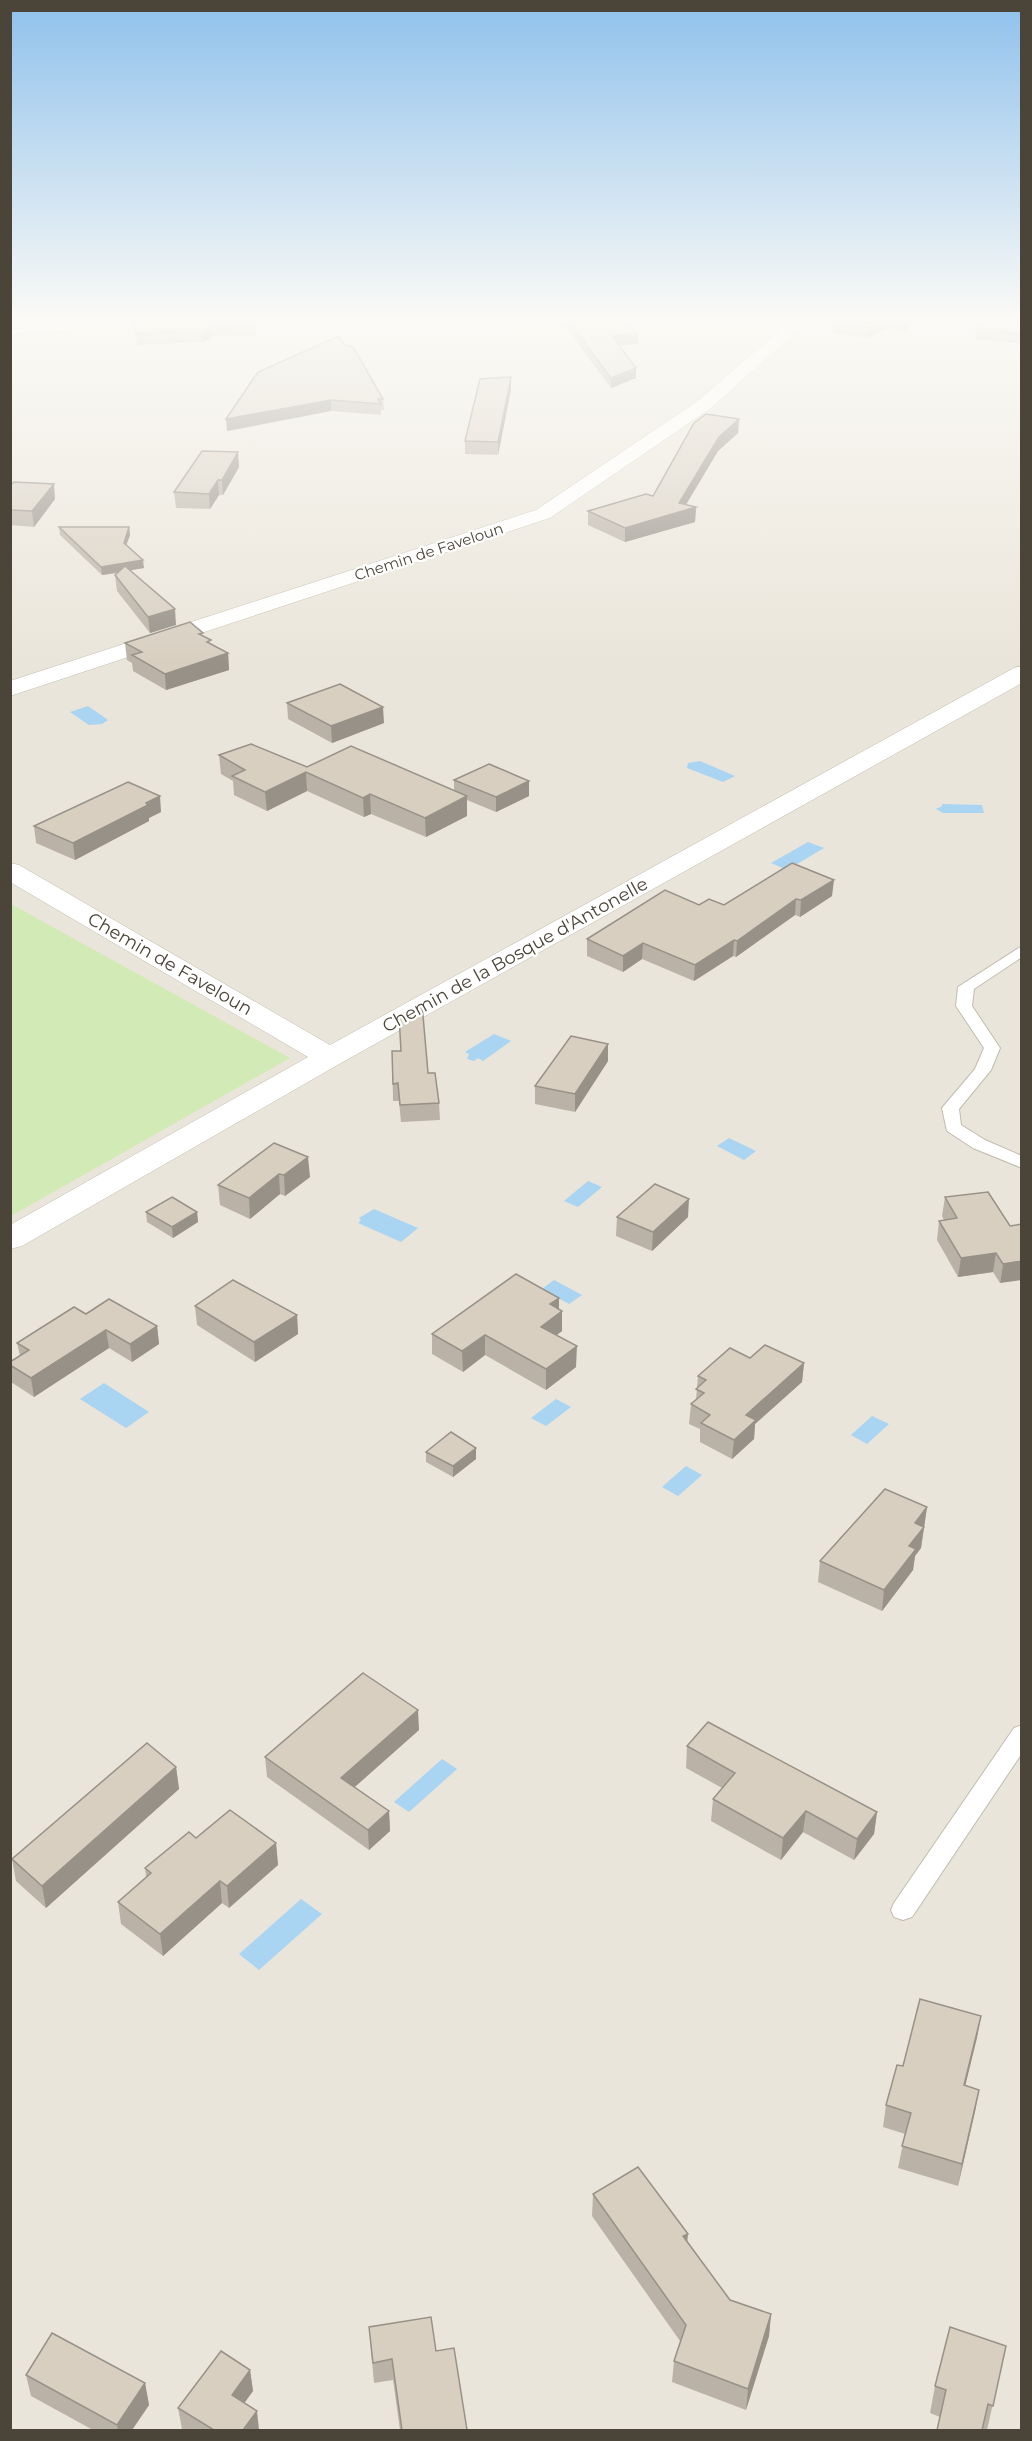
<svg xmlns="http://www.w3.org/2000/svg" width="1032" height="2441" font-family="Montserrat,sans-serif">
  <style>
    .residential { fill: #eae5da }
    .green { fill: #d2eab5 }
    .water { fill: #a9d4f2 }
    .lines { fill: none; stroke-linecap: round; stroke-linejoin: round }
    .service-casing { stroke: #c2bbae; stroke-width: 2 }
    .minor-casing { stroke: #c2bbae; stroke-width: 1 }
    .service { fill: #fff; fill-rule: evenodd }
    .minor { fill: #fff; fill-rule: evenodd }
    .wall { fill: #bab2a6 }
    .shaded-wall { fill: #979187 }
    .building { fill: #d8cfc1; stroke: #979187; stroke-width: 1.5 }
    .labels { text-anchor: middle; stroke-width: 4.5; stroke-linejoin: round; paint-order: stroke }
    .far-street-label { font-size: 15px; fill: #4b4439; stroke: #fff }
    .street-label { font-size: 18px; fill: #4b4439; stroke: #fff }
  </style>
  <rect width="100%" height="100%" fill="#f6f3ec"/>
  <rect class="residential" x="11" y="322" width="1010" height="2108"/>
  <polygon class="green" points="10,904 11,904 290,1058 11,1216"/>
  <g class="water">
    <polygon points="88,706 108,720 102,724 89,725 70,712"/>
    <polygon points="700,761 735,776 723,782 687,768 688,763"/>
    <polygon points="942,804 982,805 984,813 943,813 936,809 942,806"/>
    <polygon points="808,842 824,848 787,870 771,863"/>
    <polygon points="494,1034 511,1041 483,1061 478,1058 474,1061 467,1059 469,1054 465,1052"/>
    <polygon points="729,1138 756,1151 744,1160 717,1146"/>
    <polygon points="588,1181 602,1187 578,1207 564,1201"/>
    <polygon points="374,1209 418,1228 401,1242 358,1223 361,1220 359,1218"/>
    <polygon points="554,1280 582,1295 569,1304 542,1289"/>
    <polygon points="104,1383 149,1412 126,1428 80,1399"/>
    <polygon points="556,1399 571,1407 546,1426 531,1418"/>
    <polygon points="872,1416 889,1424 867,1444 851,1435"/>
    <polygon points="686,1466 702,1475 678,1496 662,1487"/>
    <polygon points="442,1759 457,1769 409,1812 394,1802"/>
    <polygon points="301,1899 322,1914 259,1970 239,1954"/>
  </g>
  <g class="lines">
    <g class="service-casing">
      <g id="service">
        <polygon points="93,322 105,322 92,329 10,335 10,329"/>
        <polygon points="1022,946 1022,957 974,989 972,1006 1000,1048 991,1070 959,1109 961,1125 985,1140 1022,1156 1022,1168 973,1148 947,1131 942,1108 975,1069 984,1048 956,1006 958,987"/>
        <polygon points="1022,1725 1022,1753 912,1917 903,1920 894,1917 891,1910 894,1903 1014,1728"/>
      </g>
    </g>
    <g class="minor-casing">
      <g id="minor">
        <polygon points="789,322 807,322 711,408 550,518 10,696 10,681 536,510 699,400"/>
        <polygon points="1022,666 1022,683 341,1063 22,1246 10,1249 10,1225 308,1057 10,882 10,863 19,865 330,1045 1014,668"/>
      </g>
    </g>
    <use href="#service" class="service"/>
    <use href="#minor" class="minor"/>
  </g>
  <g class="wall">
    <polygon points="135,322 255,322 256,336 212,335 210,339 202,342 137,345"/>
    <polygon points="562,322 626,322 638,334 638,344 619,345 636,368 636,378 611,388"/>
    <polygon points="835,322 912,322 904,331 884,329 867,338 833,333 834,324"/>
    <polygon points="1022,322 1022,344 975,339 976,329"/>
    <polygon points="344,345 383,399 384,410 381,410 381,415 331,411 227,431"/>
    <polygon points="511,390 498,455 465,454 465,441"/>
    <polygon points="739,419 738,433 718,451 686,505 696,507 695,522 625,542 588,525 588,511 653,496"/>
    <polygon points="239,467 223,495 219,495 210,509 176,508 174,492"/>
    <polygon points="10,486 55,499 34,527 10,525"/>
    <polygon points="59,527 129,527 130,535 126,546 144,568 131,570 176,625 150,633 117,591 115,575 118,573 102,575 60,535"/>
    <polygon points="203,636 211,644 228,653 229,670 166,690 133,671 132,663 127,660 125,643"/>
    <polygon points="287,703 384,723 332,743 288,719"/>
    <polygon points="219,755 307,767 454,791 454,780 529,796 496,812 467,800 467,816 426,837 371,814 364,817 307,791 267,811 234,795 233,781 221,774"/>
    <polygon points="161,812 149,818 149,821 75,860 36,843 34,826"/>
    <polygon points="792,863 832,896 800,917 795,915 736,957 733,956 694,981 642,959 623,972 587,956 587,939 699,905 724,905"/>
    <polygon points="392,1051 428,1073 439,1103 440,1120 401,1122 399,1101 393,1101"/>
    <polygon points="608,1061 575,1112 535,1104 535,1086"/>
    <polygon points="274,1143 310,1177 285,1196 280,1194 250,1219 220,1205 218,1185"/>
    <polygon points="945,1197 1010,1226 1000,1283 993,1272 958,1277 937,1240 939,1221 944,1220 942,1216"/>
    <polygon points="146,1212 197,1212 198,1222 173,1238 147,1222"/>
    <polygon points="617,1217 688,1217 652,1251 616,1236"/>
    <polygon points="559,1298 559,1309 562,1311 562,1331 557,1335 576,1367 546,1390 485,1355 463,1372 432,1354 432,1334"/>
    <polygon points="195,1306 297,1315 298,1334 255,1362 197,1325"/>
    <polygon points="86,1314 157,1326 159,1344 132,1362 109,1348 34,1397 11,1382 10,1362 20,1356 17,1343"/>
    <polygon points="750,1358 804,1363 802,1382 755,1424 754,1439 732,1459 700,1442 700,1429 689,1424 691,1404 696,1400 698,1376"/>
    <polygon points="426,1452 476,1459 453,1477 426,1462"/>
    <polygon points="927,1507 921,1548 915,1556 913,1570 882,1611 818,1582 820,1561"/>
    <polygon points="419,1730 355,1787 389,1811 390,1831 369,1850 267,1777 265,1757"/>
    <polygon points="687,1746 877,1812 874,1834 854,1860 803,1832 781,1860 711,1821 713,1799 722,1788 686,1768"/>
    <polygon points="176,1767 179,1789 46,1908 16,1881 12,1859"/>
    <polygon points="196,1838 276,1843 278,1865 229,1908 222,1903 163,1956 121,1924 118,1902 146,1877 145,1868"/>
    <polygon points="981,2016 965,2086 979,2090 958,2186 898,2168 905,2134 883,2127 886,2105 903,2066"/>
    <polygon points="593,2194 687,2241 730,2300 771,2314 769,2336 746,2410 672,2382 674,2361 680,2341 592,2216"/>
    <polygon points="369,2327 436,2351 467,2430 400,2430 393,2380 374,2383"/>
    <polygon points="1006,2346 987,2430 937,2430 940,2417 930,2413 935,2386"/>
    <polygon points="250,2370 253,2391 244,2403 259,2430 184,2430 182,2429 178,2408"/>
    <polygon points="26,2375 145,2383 149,2405 132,2430 93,2430 31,2396"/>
  </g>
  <g class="shaded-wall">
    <polygon points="879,322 885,322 884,329 867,338 868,328"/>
    <polygon points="905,322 912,322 904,331"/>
    <polygon points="211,323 212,335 210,339 202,342 201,330"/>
    <polygon points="638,334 638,344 612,346 612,336"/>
    <polygon points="636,368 636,378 611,388 611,378"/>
    <polygon points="511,377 511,390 498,455 498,442"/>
    <polygon points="331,400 331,411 227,431 226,419"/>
    <polygon points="739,419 738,433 718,451 682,511 696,507 695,522 625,542 625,528 679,503 719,437"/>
    <polygon points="238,452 239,467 223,495 222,480"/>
    <polygon points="218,480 219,495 210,509 209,494"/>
    <polygon points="54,484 55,499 34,527 32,511"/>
    <polygon points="129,527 130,535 124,551 124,543"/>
    <polygon points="143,560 144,568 102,575 101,567"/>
    <polygon points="175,609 176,625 150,633 148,617"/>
    <polygon points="228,653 229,670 166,690 165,674"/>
    <polygon points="383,707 384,723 332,743 331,726"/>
    <polygon points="306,772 307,791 267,811 265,792"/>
    <polygon points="529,781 529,796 496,812 496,797"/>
    <polygon points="370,794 371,814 364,817 363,798"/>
    <polygon points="160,796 161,812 149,818 149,821 75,860 73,843"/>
    <polygon points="467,796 467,816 426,837 425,818"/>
    <polygon points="834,880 832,896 800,917 801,900"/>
    <polygon points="796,899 795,915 736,957 737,941"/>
    <polygon points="734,940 733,956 694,981 695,965"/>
    <polygon points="643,943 642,959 623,972 623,956"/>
    <polygon points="608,1044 608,1061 575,1112 575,1094"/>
    <polygon points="308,1157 310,1177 285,1196 284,1175"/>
    <polygon points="279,1174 280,1194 250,1219 249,1198"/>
    <polygon points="689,1199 688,1217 652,1251 653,1232"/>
    <polygon points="197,1212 198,1222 173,1238 172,1227"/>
    <polygon points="996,1253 993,1272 958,1277 961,1258"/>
    <polygon points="1022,1261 1022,1280 1000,1283 1003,1264"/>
    <polygon points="559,1298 559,1314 562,1311 562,1331 541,1347 541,1327 550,1304"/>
    <polygon points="297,1315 298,1334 255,1362 254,1342"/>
    <polygon points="157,1326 159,1344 132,1362 130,1344"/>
    <polygon points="106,1330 109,1348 34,1397 31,1378"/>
    <polygon points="485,1335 485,1355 463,1372 462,1351"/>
    <polygon points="577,1346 576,1367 546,1390 546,1369"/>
    <polygon points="804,1363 802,1382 755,1424 754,1439 732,1459 734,1440 746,1415"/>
    <polygon points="476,1448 476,1459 453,1477 453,1466"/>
    <polygon points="927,1507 921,1548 915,1556 913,1570 882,1611 884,1590 909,1546 915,1523"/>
    <polygon points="418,1710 419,1730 342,1798 341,1778"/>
    <polygon points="176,1767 179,1789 46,1908 42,1886"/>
    <polygon points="389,1811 390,1831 369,1850 368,1830"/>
    <polygon points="806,1811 803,1832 781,1860 783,1838"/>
    <polygon points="877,1812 874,1834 854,1860 857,1839"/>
    <polygon points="276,1843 278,1865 229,1908 227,1886"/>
    <polygon points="220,1881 222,1903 163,1956 160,1934"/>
    <polygon points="981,2016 977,2038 960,2107 964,2085"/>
    <polygon points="979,2090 975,2112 958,2186 962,2164"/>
    <polygon points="688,2234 686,2255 683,2236"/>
    <polygon points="771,2314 769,2336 746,2410 748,2389"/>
    <polygon points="250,2370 253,2391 235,2416 232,2395"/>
    <polygon points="145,2383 149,2405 132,2430 118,2430 117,2425"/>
    <polygon points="257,2411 259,2430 243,2430"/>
  </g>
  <g class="building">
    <polygon points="135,322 255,322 255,325 211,323 209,327 201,330 136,333"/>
    <polygon points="569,322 626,322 638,334 612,336 636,368 611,378"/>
    <polygon points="835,322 879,322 868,328 834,324"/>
    <polygon points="985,322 1022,322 1022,334 976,329"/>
    <polygon points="339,336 344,345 353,347 383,399 378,399 381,404 331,400 226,419 258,372"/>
    <polygon points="511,377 498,442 465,441 480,379"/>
    <polygon points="706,414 739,419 719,437 679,503 696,507 625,528 588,511 646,494 653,496 694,423"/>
    <polygon points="202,451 238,452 222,480 218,480 209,494 174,492"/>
    <polygon points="14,482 54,484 32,511 10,510 10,486"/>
    <polygon points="59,527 129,527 124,543 143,560 101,567"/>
    <polygon points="125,566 175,609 148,617 115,575"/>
    <polygon points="190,622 203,633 199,634 211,640 207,642 228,653 165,674 132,655 142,652 125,643"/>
    <polygon points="340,684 383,707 331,726 287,703"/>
    <polygon points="251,744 307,767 351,746 467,796 425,818 370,794 363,798 306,772 265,792 232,776 245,770 219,755"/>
    <polygon points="489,764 529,781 496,797 454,780"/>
    <polygon points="128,782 160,796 146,803 148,805 73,843 34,826"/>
    <polygon points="792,863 834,880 801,900 796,899 737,941 734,940 695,965 643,943 623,956 587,939 665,890 699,905 709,899 724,905"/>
    <polygon points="422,1004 428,1073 435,1073 439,1103 400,1105 398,1083 393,1084 392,1051 401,1051 399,1016"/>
    <polygon points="571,1036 608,1044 575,1094 535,1086"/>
    <polygon points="274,1143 308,1157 284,1175 279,1174 249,1198 218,1185"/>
    <polygon points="655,1184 689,1199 653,1232 617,1217"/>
    <polygon points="988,1192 1010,1226 1022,1224 1022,1261 1003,1264 996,1253 961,1258 939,1221 957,1218 945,1197"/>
    <polygon points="172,1197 197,1212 172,1227 146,1212"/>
    <polygon points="516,1274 559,1298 550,1304 562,1311 541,1327 577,1346 546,1369 485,1335 462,1351 432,1334"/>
    <polygon points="233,1280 297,1315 254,1342 195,1306"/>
    <polygon points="109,1299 157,1326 130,1344 106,1330 31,1378 10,1365 10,1362 29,1350 17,1343 74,1307 86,1314"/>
    <polygon points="765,1345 804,1363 746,1415 756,1420 734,1440 701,1423 710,1415 691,1404 704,1393 696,1389 706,1380 698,1376 730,1348 750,1358"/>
    <polygon points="451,1432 476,1448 453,1466 426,1452"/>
    <polygon points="885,1489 927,1507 915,1523 924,1527 909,1546 916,1549 884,1590 820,1561"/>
    <polygon points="363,1673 418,1710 341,1778 389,1811 368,1830 265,1757"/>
    <polygon points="708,1722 877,1812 857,1839 806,1811 783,1838 713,1799 735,1773 687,1746"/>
    <polygon points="147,1743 176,1767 42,1886 12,1859"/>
    <polygon points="230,1810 276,1843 227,1886 220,1881 160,1934 118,1902 151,1873 145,1868 189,1832 196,1838"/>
    <polygon points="920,1999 981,2016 964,2085 979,2090 962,2164 902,2146 911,2113 886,2105 897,2065 903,2066"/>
    <polygon points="638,2167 688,2234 683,2236 730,2300 771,2314 748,2389 674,2361 686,2325 593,2194"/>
    <polygon points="431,2317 436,2351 454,2348 467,2430 402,2430 392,2359 373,2363 369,2327"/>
    <polygon points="950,2327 1006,2346 993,2406 988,2404 982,2430 937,2430 946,2390 935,2386"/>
    <polygon points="52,2333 145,2383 117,2425 26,2375"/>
    <polygon points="221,2351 250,2370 232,2395 257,2411 243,2430 214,2430 178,2408"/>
  </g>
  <linearGradient id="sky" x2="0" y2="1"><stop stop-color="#8fc1ec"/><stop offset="0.48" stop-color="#fbfaf6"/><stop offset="1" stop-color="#fbfaf6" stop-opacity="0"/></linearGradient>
  <rect width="1032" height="664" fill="url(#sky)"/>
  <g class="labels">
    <g class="far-street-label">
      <text transform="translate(429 552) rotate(-18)" y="5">Chemin de Faveloun</text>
    </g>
    <g class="street-label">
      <text transform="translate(515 955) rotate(-29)" y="6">Chemin de la Bosque d'Antonelle</text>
      <text transform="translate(170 964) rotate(30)" y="6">Chemin de Faveloun</text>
    </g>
  </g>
  <rect width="1032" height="2441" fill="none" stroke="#4b4439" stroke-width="24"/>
</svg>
